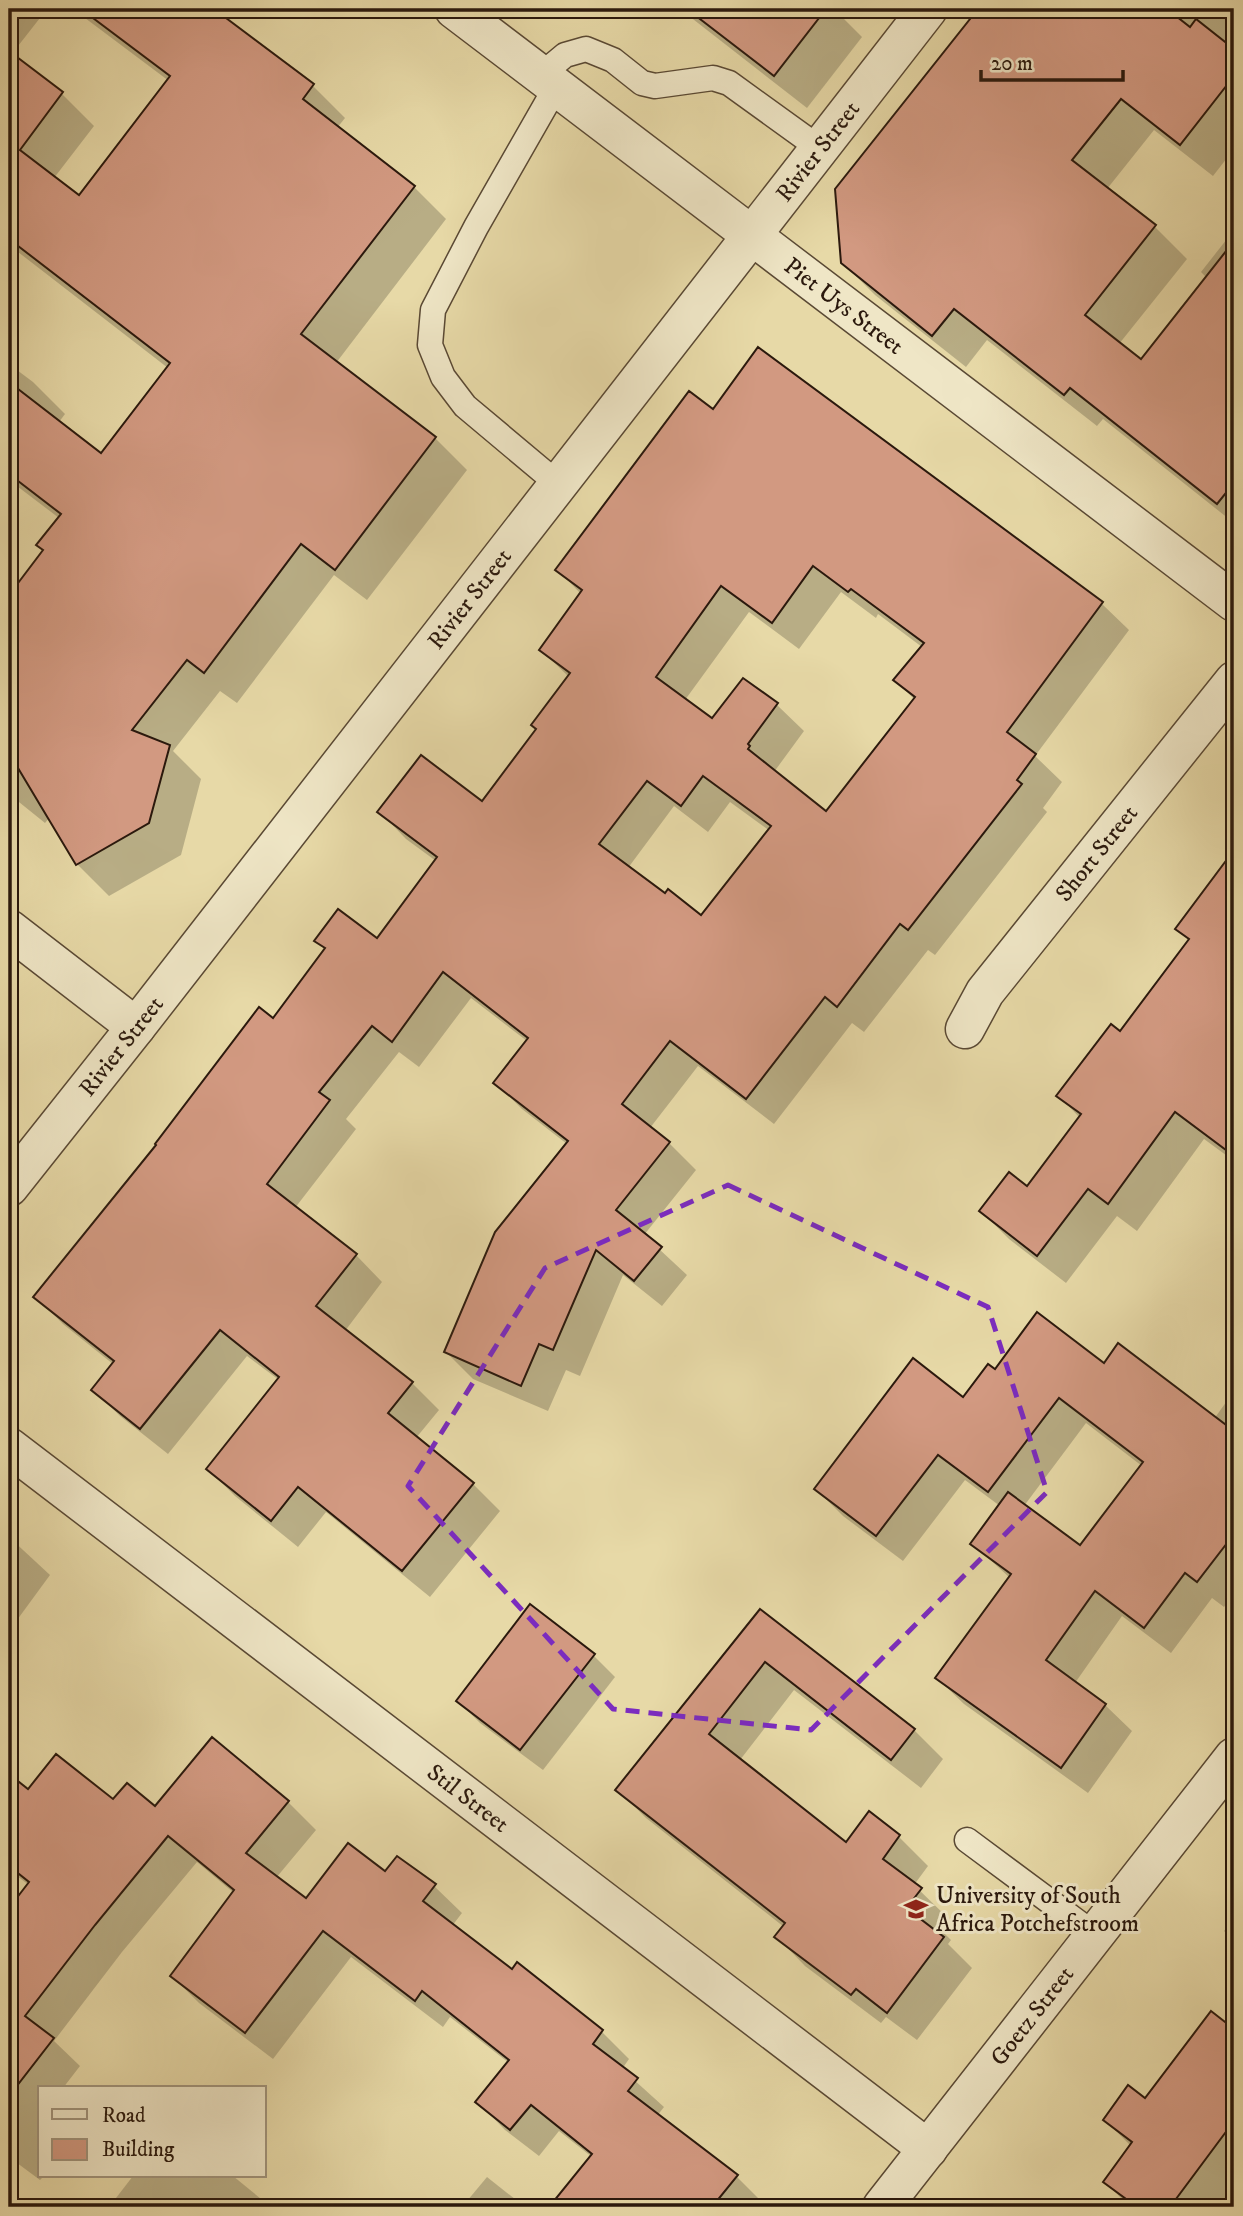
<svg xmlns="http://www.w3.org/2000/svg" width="1243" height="2216" font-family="'IM FELL DW Pica',serif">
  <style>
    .shadow { fill: #0003; fill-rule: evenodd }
    .building { fill: #d29981; stroke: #2b190d; stroke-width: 2; fill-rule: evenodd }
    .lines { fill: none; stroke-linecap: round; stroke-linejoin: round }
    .service-casing { stroke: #5a4934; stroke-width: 27 }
    .minor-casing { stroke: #5a4934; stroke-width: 41 }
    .service { stroke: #efe6c6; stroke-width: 24 }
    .minor { stroke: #efe6c6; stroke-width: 38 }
    .marked { fill: none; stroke: #7b2cbf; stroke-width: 5; stroke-dasharray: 14 9; stroke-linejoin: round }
    .labels { text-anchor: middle; stroke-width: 6; stroke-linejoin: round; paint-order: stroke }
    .street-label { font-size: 24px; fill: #2b190d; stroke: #efe6c6 }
    .poi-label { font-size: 24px; fill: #2b190d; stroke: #efe6c6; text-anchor: start }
  </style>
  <rect width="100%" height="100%" fill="#e7d9a7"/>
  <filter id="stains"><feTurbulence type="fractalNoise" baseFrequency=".00286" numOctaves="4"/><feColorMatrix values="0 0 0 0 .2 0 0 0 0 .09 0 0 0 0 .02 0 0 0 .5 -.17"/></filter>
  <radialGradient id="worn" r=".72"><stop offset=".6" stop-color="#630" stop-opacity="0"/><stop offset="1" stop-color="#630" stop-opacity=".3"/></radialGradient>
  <g class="shadow">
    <polygon points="9,9 47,9 11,55 62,94 94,126 54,178 80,197 169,81 73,9 211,9 313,86 345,118 337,128 414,187 446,219 336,363 435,438 467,470 367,600 334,575 237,703 220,691 173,751 201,779 181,855 109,896 77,864 50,817 45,823 9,794 9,597 44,551 59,518 9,480 9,364 33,382 65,414 59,422 102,455 168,368 9,245"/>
    <polygon points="680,9 834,9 862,37 807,108"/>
    <polygon points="981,9 1234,9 1234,149 1213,176 1154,130 1107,189 1155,227 1187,259 1119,344 1141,362 1207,278 1201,272 1234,230 1234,523 1103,419 1097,426 987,340 966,367 875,295 842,262 837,190"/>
    <path d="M759,350L1102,604L1129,630L1035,756L1062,782L1043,808L1047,812L935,955L928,950L864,1032L852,1023L774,1124L698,1066L650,1128L669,1143L696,1170L644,1235L687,1275L662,1306L623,1275L580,1376L566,1370L548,1411L473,1379L446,1352L567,1144L522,1109L496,1083L527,1041L471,998L419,1067L399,1052L346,1119L356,1129L295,1208L356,1255L382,1282L345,1331L412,1383L439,1410L416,1438L473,1484L500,1511L430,1597L326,1512L298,1547L235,1496L208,1469L279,1380L247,1356L168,1454L120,1416L93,1389L113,1364L63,1324L36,1297L273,1020L326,950L317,941H378L436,861L406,839L380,812L482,803L538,729L569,677L541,650L581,594L557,569L713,412ZM841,592L876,618L878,614L922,647L895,680L915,700L826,814L774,772L804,731L777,705L743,680L713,721L685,700L749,612L799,649ZM730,802L770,831L702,918L665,896L628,868L674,806L708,832Z"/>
    <polygon points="1234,836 1234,848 1229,843"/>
    <polygon points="1234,853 1234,1161 1204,1139 1137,1231 1117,1216 1066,1283 1009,1239 981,1211 1027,1188 1080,1118 1059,1096 1121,1033 1190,940 1178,928"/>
    <path d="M1104,1365L1214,1419L1234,1391V1594L1224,1607L1212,1598L1171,1653L1122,1616L1075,1683L1105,1705L1132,1731L1088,1793L964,1704L937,1678L1010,1578L973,1544L1000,1506L965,1480L903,1561L843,1516L816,1489L964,1399L995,1371ZM1086,1423L1142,1466L1080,1548L1024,1506Z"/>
    <polygon points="9,1537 50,1575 9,1631"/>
    <polygon points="760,1611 914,1730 943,1759 921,1788 794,1690 740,1760 846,1845 869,1814 899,1837 928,1866 914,1885 949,1919 941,1930 951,1940 948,1944 972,1968 917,2040 886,2017 881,2023 805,1966 777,1937 784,1927 646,1818 617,1789"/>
    <polygon points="593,1655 615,1677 543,1770 480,1723 458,1701"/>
    <polygon points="212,1740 288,1802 316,1830 276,1878 306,1901 385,1873 434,1886 462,1913 452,1926 512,1972 518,1965 602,2032 629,2059 622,2069 664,2107 657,2116 736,2176 764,2204 761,2207 552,2207 592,2157 559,2131 539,2156 505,2130 478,2102 509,2063 450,2017 443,2027 351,1957 273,2059 199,2003 172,1976 234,1893 197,1862 122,1952 54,2041 80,2066 63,2088 40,2088 40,2176 44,2176 40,2180 9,2157 9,1911 29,1885 9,1870 9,1776 28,1792 155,1808"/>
    <polygon points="1234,1918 1234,1941 1224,1931"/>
    <polygon points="1211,2014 1234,2031 1234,2186 1219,2207 1130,2207 1105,2182 1131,2146 1105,2120 1145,2100"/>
    <polygon points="133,2176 233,2176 271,2207 109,2207"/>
    <polygon points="487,2177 525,2207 462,2207"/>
  </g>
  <g class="building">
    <polygon points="81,9 214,9 314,84 303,99 415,186 301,334 436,437 335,570 301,544 204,673 187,660 132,730 170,745 149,823 76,865 9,753 9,595 43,550 36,545 61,514 9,474 9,382 101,453 170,363 9,239 9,51 63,92 20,150 79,195 170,76"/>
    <polygon points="687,9 826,9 774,76"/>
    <polygon points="978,9 1167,9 1190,27 1196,19 1234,49 1234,76 1180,145 1121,99 1072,160 1156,225 1085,315 1141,359 1234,241 1234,483 1217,504 1070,388 1064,395 954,309 932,336 841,263 835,189"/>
    <path d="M758,347L1103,602L1007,732L1036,754L1017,780L1022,784L908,930L900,924L837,1007L825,997L746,1099L670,1041L622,1104L670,1142L616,1210L662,1247L634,1281L596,1250L553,1350L539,1344L521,1386L444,1352L495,1232L568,1141L493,1083L528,1038L443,972L392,1042L372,1026L319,1092L330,1100L267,1184L357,1254L316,1306L413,1382L388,1413L474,1483L402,1571L298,1487L271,1521L206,1469L279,1377L220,1330L140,1429L91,1390L114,1361L33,1297L156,1145L155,1144L259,1007L273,1018L325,948L314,941L338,909L377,938L437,857L377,812L421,755L482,801L536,729L531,725L570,673L539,650L582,590L555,570L689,391L713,409ZM813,566L848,592L851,589L924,643L893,680L915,697L826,811L748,749L750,746L748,744L778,703L743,678L712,718L656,677L721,586L772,623ZM703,776L771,826L701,915L668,889L665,893L599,844L647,781L681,806Z"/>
    <polygon points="1234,850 1234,1156 1175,1112 1108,1204 1088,1189 1037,1256 979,1211 1009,1172 1027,1186 1081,1114 1056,1096 1111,1024 1120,1031 1189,939 1175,929"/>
    <polygon points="1037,1312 1104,1363 1118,1343 1234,1431 1234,1534 1197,1582 1185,1573 1144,1628 1095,1591 1046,1660 1106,1704 1061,1768 935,1678 1011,1574 970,1544 1008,1492 1080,1545 1143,1462 1059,1398 988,1492 938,1455 876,1536 814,1489 913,1358 963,1397 988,1364 995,1369"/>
    <polygon points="530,1604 595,1654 520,1750 456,1701"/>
    <polygon points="760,1609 915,1729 891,1760 765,1662 709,1734 846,1842 869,1811 900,1835 883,1859 922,1888 912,1901 923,1910 918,1917 944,1937 887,2013 856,1989 851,1995 774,1937 785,1923 615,1790"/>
    <polygon points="212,1737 289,1801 246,1853 306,1898 348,1843 385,1871 397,1856 436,1884 423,1901 512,1969 517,1962 603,2030 593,2044 638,2078 628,2091 738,2175 712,2207 549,2207 592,2154 531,2105 510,2130 475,2102 509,2060 422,1991 415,2001 323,1931 245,2033 170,1976 234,1890 168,1836 95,1925 25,2016 54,2038 9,2096 9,1908 29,1882 9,1866 9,1774 28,1789 56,1754 113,1799 127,1783 155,1806"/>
    <polygon points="1211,2011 1234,2029 1234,2121 1170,2207 1137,2207 1103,2182 1132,2142 1103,2120 1128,2085 1145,2098"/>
  </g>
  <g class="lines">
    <g class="service-casing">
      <g id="service">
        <polyline points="541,75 565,55 586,49 613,60 642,83 655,86 713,78 729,83 819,148"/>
        <polyline points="556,87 476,227 433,310 430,345 443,377 465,406 558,484"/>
        <polyline points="967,1840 1095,1935"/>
      </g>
    </g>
    <g class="minor-casing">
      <g id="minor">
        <path id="s1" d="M454,9L1234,602"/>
        <polyline points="9,929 136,1027"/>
        <path id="s2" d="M965,1029L985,992L1234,681"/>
        <path id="s3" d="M9,1187L136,1027L928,9"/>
        <path id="s4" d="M9,1447L928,2149"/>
        <path id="s5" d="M882,2207L1234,1757"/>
      </g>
    </g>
    <use href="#service" class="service"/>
    <use href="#minor" class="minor"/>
  </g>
  <path class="marked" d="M728,1185L988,1307L1047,1492L811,1730L613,1709L408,1486L545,1268Z"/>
  <defs>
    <g id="university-bare" transform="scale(1.89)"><path d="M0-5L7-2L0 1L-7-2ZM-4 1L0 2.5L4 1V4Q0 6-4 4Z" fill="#8f2418" stroke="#efe6c6" stroke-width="2.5" paint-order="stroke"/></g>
  </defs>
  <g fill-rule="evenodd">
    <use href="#university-bare" x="916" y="1909"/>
  </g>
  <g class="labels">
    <g class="street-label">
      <text dy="8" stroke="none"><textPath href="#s3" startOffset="1314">Rivier Street</textPath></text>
      <text dy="8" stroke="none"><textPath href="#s1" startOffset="490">Piet Uys Street</textPath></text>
      <text dy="8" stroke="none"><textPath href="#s3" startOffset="747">Rivier Street</textPath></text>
      <text dy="8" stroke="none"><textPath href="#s2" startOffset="220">Short Street</textPath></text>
      <text dy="8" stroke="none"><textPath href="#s3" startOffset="180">Rivier Street</textPath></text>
      <text dy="8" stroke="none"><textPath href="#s4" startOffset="578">Stil Street</textPath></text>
      <text dy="8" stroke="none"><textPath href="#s5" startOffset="243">Goetz Street</textPath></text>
    </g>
    <g class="poi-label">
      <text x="936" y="1903">University of South<tspan x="936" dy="28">Africa Potchefstroom</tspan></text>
    </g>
  </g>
  <rect width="1243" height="2216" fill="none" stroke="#e7d9a7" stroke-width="35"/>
  <rect x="10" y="10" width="1222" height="2195" fill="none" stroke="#2b190d" stroke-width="3.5"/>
  <rect x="18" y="18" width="1208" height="2181" fill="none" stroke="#2b190d" stroke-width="2"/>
  <rect x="38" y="2086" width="228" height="91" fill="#efe6c6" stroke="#a1947c" stroke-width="2"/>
  <rect x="52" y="2109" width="35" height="10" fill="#efe6c6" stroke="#a1947c" stroke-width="2"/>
  <text x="102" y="2122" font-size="21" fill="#2b190d">Road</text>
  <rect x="52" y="2139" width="35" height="21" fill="#d29981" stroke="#a1947c" stroke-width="2"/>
  <text x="102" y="2156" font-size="21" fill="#2b190d">Building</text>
  <path d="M981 70v10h142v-10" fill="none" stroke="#2b190d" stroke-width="3.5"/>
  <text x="991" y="70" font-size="21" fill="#2b190d" stroke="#efe6c6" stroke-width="5" paint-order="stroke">20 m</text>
  <rect width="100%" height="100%" filter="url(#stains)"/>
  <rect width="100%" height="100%" fill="url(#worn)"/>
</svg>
